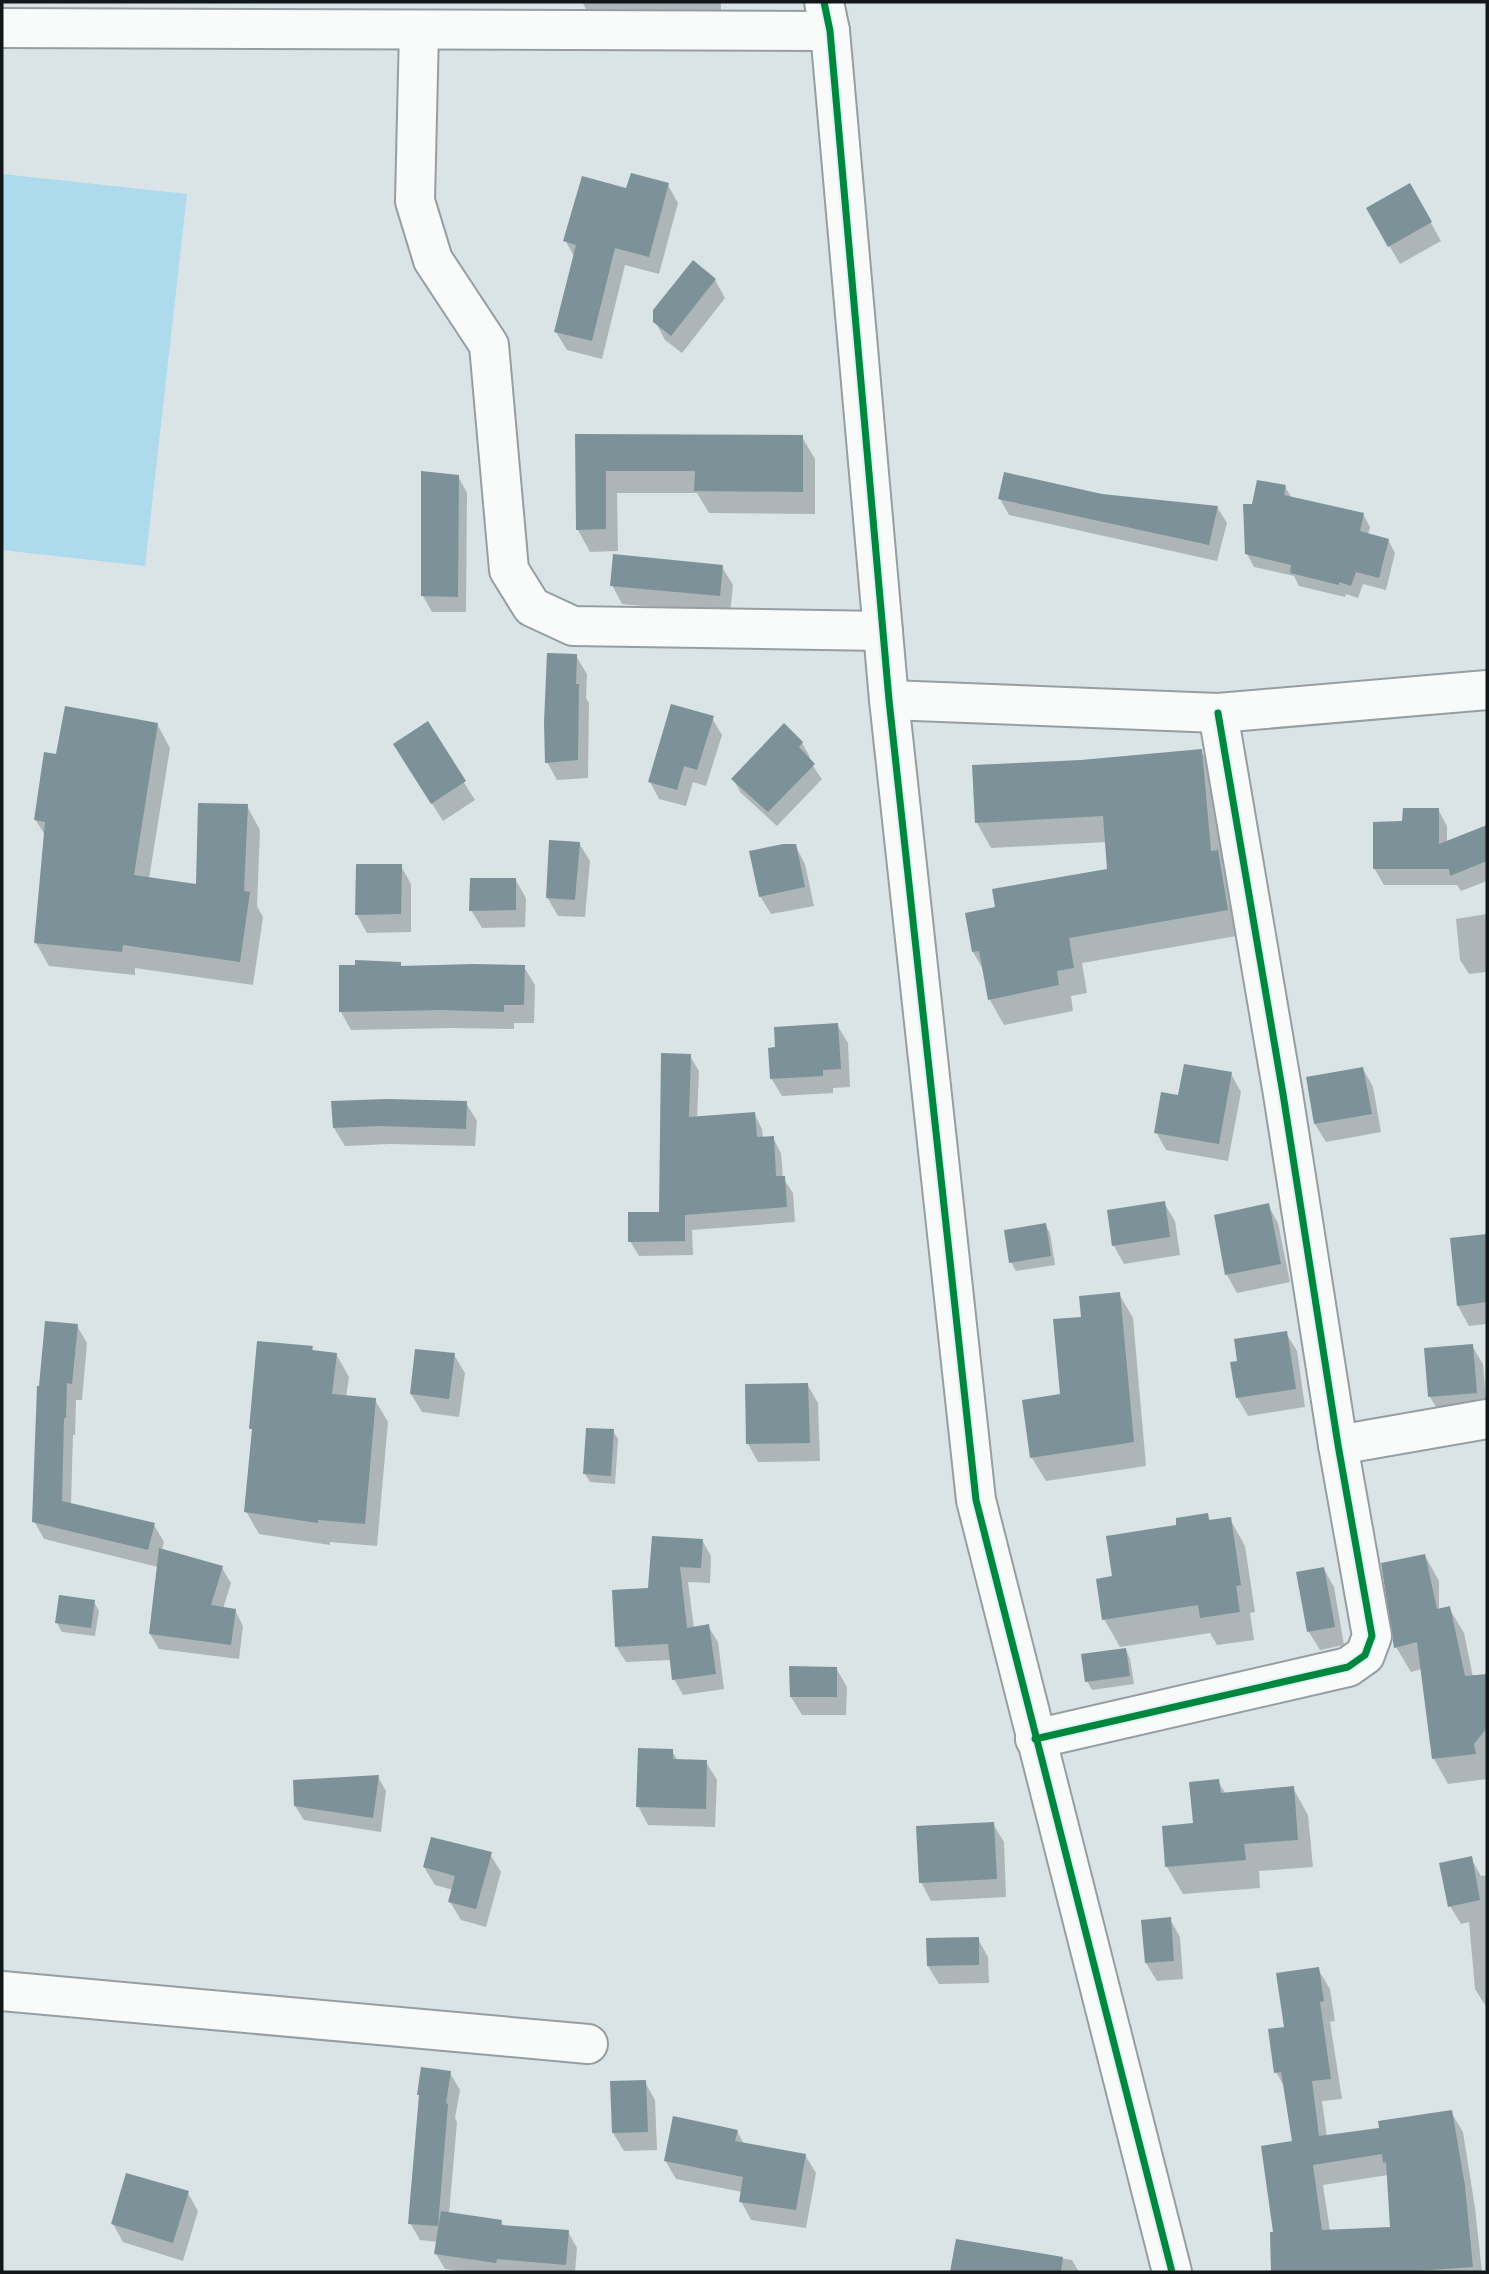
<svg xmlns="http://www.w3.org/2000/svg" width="1489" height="2274" font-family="'Exo 2',sans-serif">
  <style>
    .green { fill: #addaec }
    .shadow { fill: #0003; fill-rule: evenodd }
    .building { fill: #7c9298; fill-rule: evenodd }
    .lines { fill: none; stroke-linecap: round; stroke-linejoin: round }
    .minor-casing { stroke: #979ea1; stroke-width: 42 }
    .minor { stroke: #f9fbfb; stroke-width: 38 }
    .cycleway-casing { stroke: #e2f2f9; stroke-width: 11 }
    .cycleway { stroke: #00873e; stroke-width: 7 }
  </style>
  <rect width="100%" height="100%" fill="#dae3e6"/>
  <polygon class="green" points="2,174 187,194 145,566 2,550"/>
  <g class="shadow">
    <polygon points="582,2 721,2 721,27 596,26"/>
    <polygon points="668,185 678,203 659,274 625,265 602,359 567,350 556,332 575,258 565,240 628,190"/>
    <polygon points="1410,185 1441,241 1400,264 1368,209"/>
    <polygon points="715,280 725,298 682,353 665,340 655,321"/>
    <polygon points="577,436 802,437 815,459 815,514 709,513 697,493 617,493 618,551 590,552 578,530"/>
    <polygon points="458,476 467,493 466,612 432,612 423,596"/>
    <polygon points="1285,487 1292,498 1363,514 1370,527 1368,535 1388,540 1395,553 1386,590 1363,584 1358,598 1346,594 1345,597 1299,586 1294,576 1254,567 1247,554 1254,506"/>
    <polygon points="1000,499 1217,507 1227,523 1217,561 1009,515"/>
    <polygon points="722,567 733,585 730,614 622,604 612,585"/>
    <polygon points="576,656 587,674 586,698 589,703 588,778 557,780 547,762"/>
    <polygon points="712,718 722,735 706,786 693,782 686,806 659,799 650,782"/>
    <polygon points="157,724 170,748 149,879 198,886 247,806 260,830 257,906 263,917 253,985 135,968 135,975 49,966 36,943 46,837 35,819"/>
    <polygon points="427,724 475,800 443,821 406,763"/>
    <polygon points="802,743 810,757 808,759 822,779 777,826 741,793 733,779"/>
    <polygon points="1201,751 1216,776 1223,861 1232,877 1242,935 1082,963 1087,993 1071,996 1073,1011 1004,1025 990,1000 984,971 973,952 997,909 1109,870 1107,842 991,848 977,823 974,767 1081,762"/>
    <polygon points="1438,809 1447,826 1447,843 1483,829 1487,829 1487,881 1461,891 1457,885 1384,885 1374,868 1404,823"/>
    <polygon points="579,843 590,861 585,917 558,916 547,897"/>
    <polygon points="795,845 805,864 814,906 771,914 760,896"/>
    <polygon points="401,866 411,884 411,932 367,933 357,915"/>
    <polygon points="515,879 526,898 525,927 482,928 471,910"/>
    <polygon points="1487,914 1487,972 1469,974 1460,960 1456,919"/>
    <polygon points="400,963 402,968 524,967 535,985 534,1023 514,1023 514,1029 453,1028 351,1030 341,1012"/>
    <polygon points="837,1025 848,1043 850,1087 833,1088 833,1093 782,1096 771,1078"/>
    <polygon points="690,1056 699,1071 697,1118 754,1113 762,1129 763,1138 773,1138 781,1153 783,1178 793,1193 795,1222 692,1230 693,1255 639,1256 630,1241 661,1214"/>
    <polygon points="1363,1069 1373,1087 1381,1132 1326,1142 1315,1124"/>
    <polygon points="1231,1074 1241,1092 1228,1161 1166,1150 1156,1132 1179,1097"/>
    <polygon points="466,1103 477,1121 475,1146 390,1144 345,1146 334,1128"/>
    <polygon points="1164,1203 1175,1221 1180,1255 1124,1264 1114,1246 1109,1212"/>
    <polygon points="1268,1205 1278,1223 1290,1282 1237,1293 1227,1275 1216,1216"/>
    <polygon points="1045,1225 1050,1233 1055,1265 1016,1271 1011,1262"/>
    <polygon points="1487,1236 1487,1324 1469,1326 1459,1308 1452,1240"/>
    <polygon points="1119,1294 1133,1318 1146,1466 1046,1481 1032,1458 1062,1396 1083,1318"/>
    <polygon points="77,1326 87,1343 82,1400 76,1400 75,1435 73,1435 71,1505 154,1525 164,1542 162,1550 222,1568 231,1583 223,1609 235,1610 243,1626 239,1659 159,1649 150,1634 158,1567 44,1539 34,1521"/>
    <polygon points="1286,1333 1297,1351 1305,1407 1248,1416 1237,1397"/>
    <polygon points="1472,1346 1483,1364 1487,1411 1441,1415 1430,1397 1426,1350"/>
    <polygon points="312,1348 314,1352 336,1354 349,1377 346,1397 375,1400 388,1422 377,1546 330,1542 330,1545 259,1534 246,1511 254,1433 251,1428"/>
    <polygon points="454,1355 465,1373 459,1417 422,1412 411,1394"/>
    <polygon points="807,1384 818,1403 820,1461 758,1462 748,1444"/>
    <polygon points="613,1431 618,1439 615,1484 590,1482 585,1474"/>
    <polygon points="1207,1515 1211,1522 1230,1519 1245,1546 1255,1612 1250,1613 1254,1640 1217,1645 1210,1633 1120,1647 1104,1619 1114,1578 1178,1527"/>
    <polygon points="702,1540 711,1556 710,1583 688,1582 694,1628 708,1626 718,1642 724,1689 683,1695 674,1679 671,1660 626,1662 616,1646 649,1590"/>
    <polygon points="1425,1556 1439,1581 1439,1610 1449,1608 1464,1633 1473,1677 1487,1675 1487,1779 1448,1784 1434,1759 1422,1669 1411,1672 1396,1647"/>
    <polygon points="1324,1569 1334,1587 1344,1645 1320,1650 1309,1632 1298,1573"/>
    <polygon points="94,1602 99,1611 95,1636 62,1632 57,1623"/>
    <polygon points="1126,1650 1130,1659 1134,1684 1092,1690 1087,1681"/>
    <polygon points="836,1668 847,1687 846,1715 802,1715 791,1697"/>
    <polygon points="672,1751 678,1761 706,1762 717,1780 715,1827 648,1825 638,1806"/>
    <polygon points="378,1777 386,1791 381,1832 304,1820 295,1806"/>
    <polygon points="1218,1781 1226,1794 1293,1788 1308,1815 1313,1867 1259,1871 1260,1888 1183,1894 1167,1867 1195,1824"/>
    <polygon points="993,1824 1004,1842 1006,1897 931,1901 921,1882"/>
    <polygon points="490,1854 501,1872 486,1927 461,1920 450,1902 453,1890 435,1885 424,1867"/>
    <polygon points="1471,1858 1481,1876 1487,1875 1487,2008 1475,1989 1469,1922 1461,1924 1450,1906"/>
    <polygon points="1170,1919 1180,1937 1183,1979 1157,1981 1146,1963 1143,1921"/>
    <polygon points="978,1939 988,1957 989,1983 939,1984 928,1966"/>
    <path d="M1318,1969L1330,1989L1335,2021L1330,2022L1342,2099L1322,2101L1327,2137L1381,2129L1451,2112L1463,2132L1475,2208L1482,2272H1273L1272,2234H1275L1294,2143L1285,2088L1276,2072L1286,2028ZM1388,2175L1392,2228L1330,2231L1323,2185Z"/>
    <polygon points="450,2073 460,2090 455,2118 457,2122 449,2214 501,2222 504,2226 568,2232 577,2248 575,2272 467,2272 445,2269 436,2254 438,2242 420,2240 410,2223"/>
    <polygon points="645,2082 655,2100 657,2150 624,2151 613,2133"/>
    <polygon points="737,2131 744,2144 805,2155 816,2173 806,2228 751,2220 741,2201 742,2192 676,2179 665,2160"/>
    <polygon points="188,2193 198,2211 183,2261 123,2242 113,2224"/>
    <polygon points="957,2241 1072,2260 1079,2272 952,2272"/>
  </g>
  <g class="building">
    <polygon points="631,173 669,183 649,257 615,248 592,341 554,332 576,245 563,241 582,176 626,188"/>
    <polygon points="1410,183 1432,222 1388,247 1366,208"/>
    <polygon points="693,260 716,279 671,336 653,322 653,310"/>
    <polygon points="575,434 803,435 803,492 694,491 695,471 606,471 606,529 576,530"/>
    <polygon points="421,471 459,475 458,597 421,596"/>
    <polygon points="1004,472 1102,494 1218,506 1209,545 998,499"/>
    <polygon points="1257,480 1286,485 1284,495 1364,513 1360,531 1389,539 1379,578 1356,572 1351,586 1339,582 1339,585 1290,573 1291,565 1245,554 1243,504 1252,504"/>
    <polygon points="613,554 723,565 720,596 610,586"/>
    <polygon points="547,653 577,654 576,684 579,684 578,760 545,763 544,723"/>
    <polygon points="671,704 714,716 697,770 684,766 677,790 648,782"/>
    <polygon points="65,706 158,723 134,875 196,884 198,803 248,804 244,891 250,892 240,962 123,945 122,952 34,943 45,822 34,820 44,752 56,754"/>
    <polygon points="428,721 466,781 431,804 393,744"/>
    <polygon points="784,723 803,742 799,747 815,764 768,812 731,779"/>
    <polygon points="1202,749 1211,851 1218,850 1228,910 1069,938 1074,968 1057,971 1059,985 988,1000 979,951 972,952 965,913 995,907 992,889 1107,869 1103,816 975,823 972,765 1081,760"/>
    <polygon points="1403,808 1439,808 1439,844 1487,825 1487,861 1450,876 1449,869 1373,869 1373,822 1402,821"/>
    <polygon points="549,840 580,842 575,900 546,898"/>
    <polygon points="783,844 796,844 805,887 759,897 749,851"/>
    <polygon points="356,864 402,864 401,914 355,915"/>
    <polygon points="470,878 516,878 516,910 469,911"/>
    <polygon points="355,960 401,962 401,966 473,964 525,965 524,1005 504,1005 504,1012 442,1010 339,1012 339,965 355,965"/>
    <polygon points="838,1023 841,1069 823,1070 823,1076 770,1079 768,1048 775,1047 774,1027"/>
    <polygon points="661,1053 691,1054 689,1117 755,1112 757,1137 774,1136 776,1176 785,1176 787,1207 685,1215 685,1241 628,1242 628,1212 659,1212"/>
    <polygon points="1184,1064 1232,1072 1219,1144 1154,1133 1161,1092 1178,1095"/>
    <polygon points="1363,1067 1372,1114 1314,1124 1306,1077"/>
    <polygon points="387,1099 467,1101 466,1129 379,1126 333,1128 331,1101"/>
    <polygon points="1165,1201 1170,1237 1112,1246 1107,1210"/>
    <polygon points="1269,1203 1281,1264 1225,1275 1214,1215"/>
    <polygon points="1046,1223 1051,1256 1009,1263 1004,1230"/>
    <polygon points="1487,1234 1487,1302 1457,1306 1450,1238"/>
    <polygon points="1120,1292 1134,1442 1030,1458 1022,1400 1060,1394 1053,1319 1081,1317 1079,1296"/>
    <polygon points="45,1321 78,1324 72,1384 67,1383 66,1418 64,1418 62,1501 155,1523 148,1550 32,1522 37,1386 39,1386"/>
    <polygon points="1287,1331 1296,1389 1236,1398 1230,1362 1237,1361 1234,1339"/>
    <polygon points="257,1341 313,1346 312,1350 337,1353 332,1394 376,1398 365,1524 318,1520 318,1523 244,1512 252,1429 249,1429"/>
    <polygon points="1473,1344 1477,1393 1428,1397 1424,1348"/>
    <polygon points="415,1349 455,1353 449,1399 410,1394"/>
    <polygon points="808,1383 810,1443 746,1444 745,1384"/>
    <polygon points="586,1428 614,1429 611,1476 583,1474"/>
    <polygon points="1208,1513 1209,1520 1231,1517 1241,1585 1236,1586 1240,1612 1200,1618 1198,1605 1102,1620 1096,1579 1112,1576 1106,1536 1176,1525 1176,1518"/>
    <polygon points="652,1536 703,1539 701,1568 680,1567 687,1628 709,1624 716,1674 672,1680 668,1644 615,1647 612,1590 648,1588"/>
    <polygon points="159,1548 223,1566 211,1605 236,1609 231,1645 149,1634"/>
    <polygon points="1425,1554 1437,1609 1450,1606 1465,1676 1487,1674 1487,1728 1474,1744 1476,1754 1432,1759 1417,1642 1394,1648 1381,1563"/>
    <polygon points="1324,1567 1335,1627 1307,1632 1296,1572"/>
    <polygon points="59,1595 95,1600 91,1628 55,1623"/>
    <polygon points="1126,1648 1130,1676 1085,1682 1081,1654"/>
    <polygon points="789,1666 837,1667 837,1697 790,1697"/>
    <polygon points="638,1748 673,1749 673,1759 707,1760 706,1809 636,1807"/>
    <polygon points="379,1775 373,1818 294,1806 293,1780"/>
    <polygon points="1219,1779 1221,1793 1294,1786 1298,1840 1244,1844 1246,1860 1165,1867 1162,1826 1193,1823 1189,1782"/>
    <polygon points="994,1822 997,1879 919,1883 916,1826"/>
    <polygon points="431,1837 492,1852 476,1909 448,1902 455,1876 423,1867"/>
    <polygon points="1472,1856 1480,1900 1448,1907 1439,1863"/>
    <polygon points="1171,1917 1174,1961 1145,1963 1141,1920"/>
    <polygon points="979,1937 979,1965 927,1966 926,1938"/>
    <path d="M1319,1967L1324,2001L1320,2002L1331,2079L1312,2081L1319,2136L1379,2128L1378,2121L1452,2110L1465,2186L1473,2267L1401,2272H1271L1270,2232H1273L1261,2146L1292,2141L1281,2072L1274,2073L1268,2029L1284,2027L1276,1973ZM1382,2154L1383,2163L1386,2162L1390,2227L1322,2230L1313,2165Z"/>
    <polygon points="421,2067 451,2071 446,2103 448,2104 438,2226 408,2224 419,2095 417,2095"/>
    <polygon points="646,2080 648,2132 612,2133 610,2081"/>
    <polygon points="673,2116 738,2130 735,2141 806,2154 796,2210 739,2202 743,2177 664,2161"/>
    <polygon points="126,2173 189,2191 173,2243 111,2224"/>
    <polygon points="441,2211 502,2220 501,2225 569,2230 566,2265 497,2259 496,2263 434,2254"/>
    <polygon points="956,2239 1063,2257 1061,2272 950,2272"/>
  </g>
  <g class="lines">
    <g class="minor-casing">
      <g id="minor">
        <polyline points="824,2 830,31 889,700 976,1500 1172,2272"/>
        <polyline points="2,28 830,31"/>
        <polyline points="419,30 415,201 433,260 489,345 509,570 532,607 573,626 883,631"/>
        <polyline points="889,700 1218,713 1487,690"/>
        <polyline points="1338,1445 1487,1419"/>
        <polyline points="1035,1739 1348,1667 1365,1655 1372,1636 1338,1445 1283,1094 1218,713"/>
        <polyline points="2,1991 588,2044"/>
      </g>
    </g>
    <use href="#minor" class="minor"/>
    <g class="cycleway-casing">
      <g id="cycleway">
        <polyline points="824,2 830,31 889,700 976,1500 1172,2272"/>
        <polyline points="1035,1739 1348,1667 1365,1655 1372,1636 1338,1445 1283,1094 1218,713"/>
      </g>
    </g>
    <use href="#cycleway" class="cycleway"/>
  </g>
  <rect width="1489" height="2274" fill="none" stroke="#12181a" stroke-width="7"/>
</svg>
